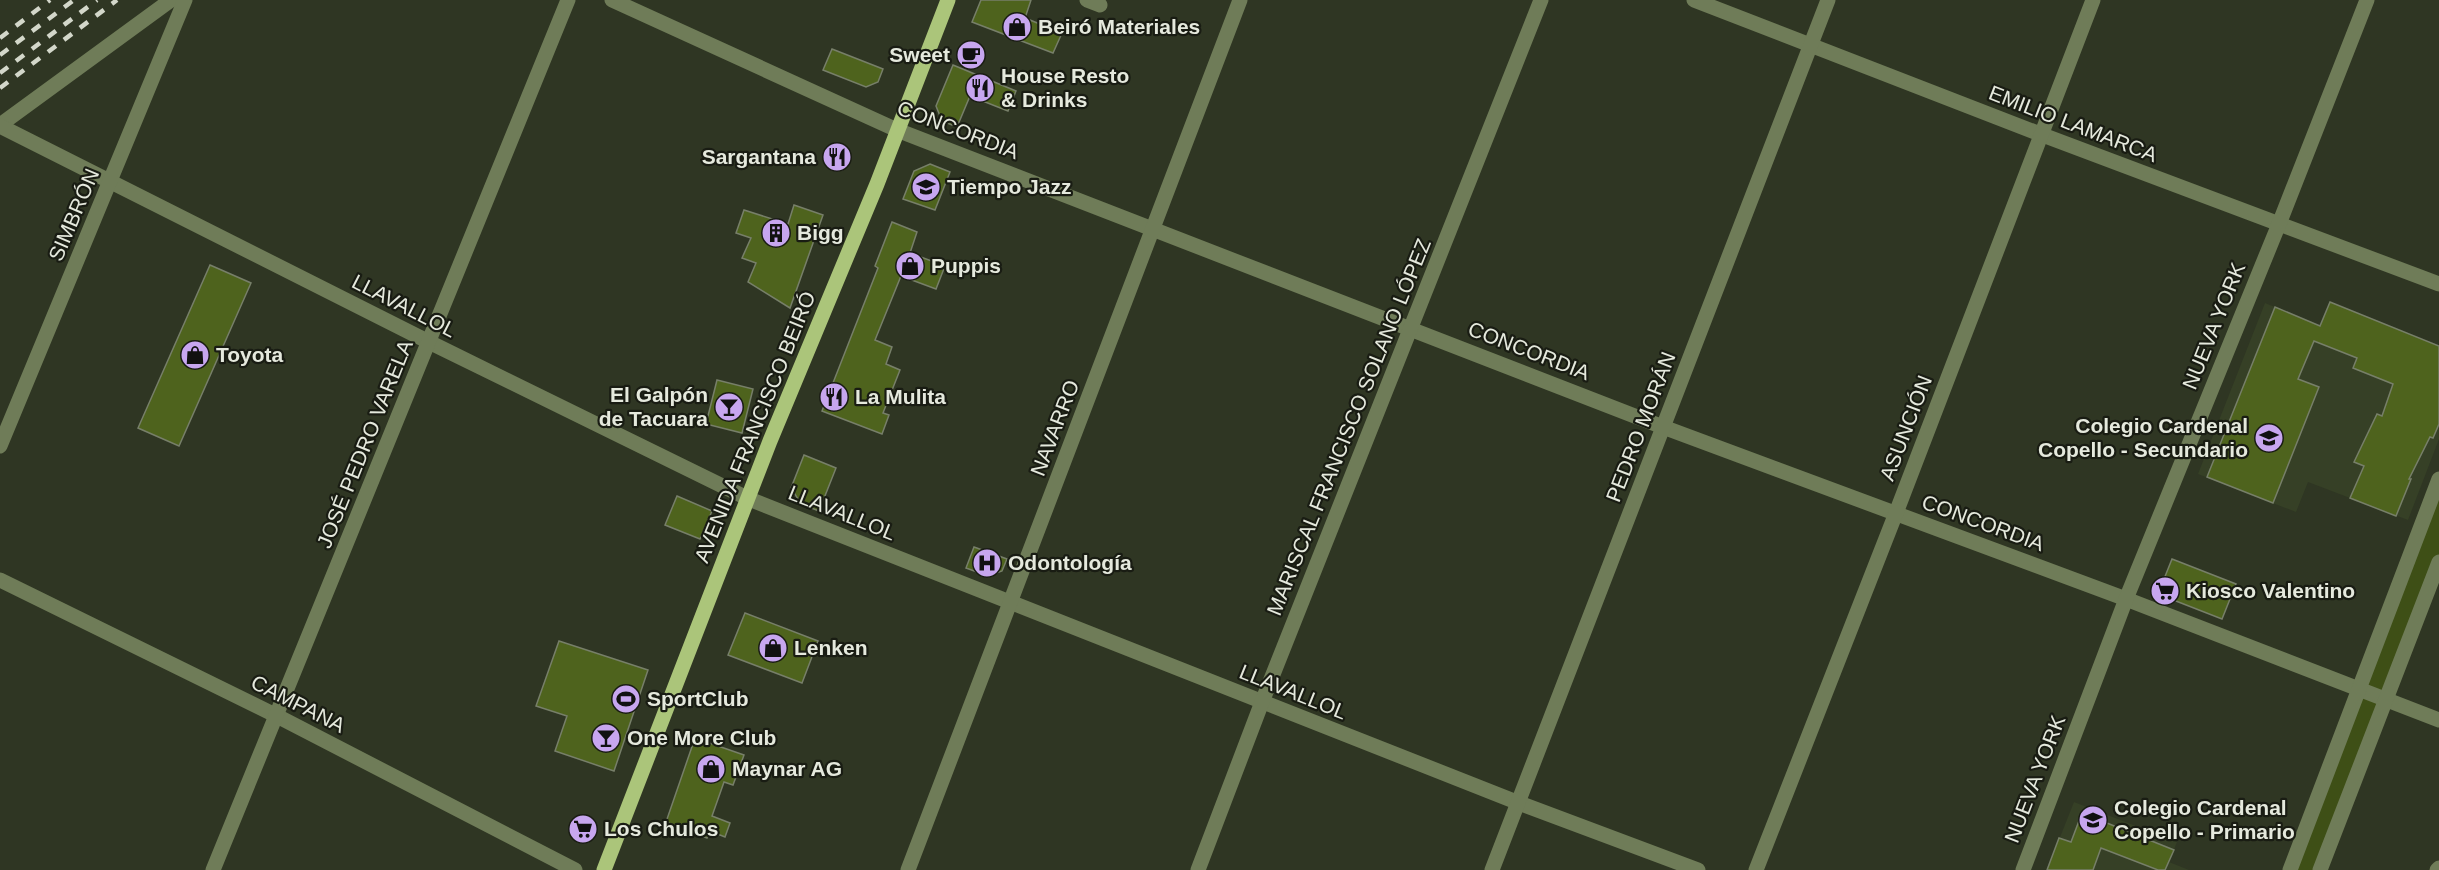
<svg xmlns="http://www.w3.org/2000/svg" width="2439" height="870" font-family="Helvetica,sans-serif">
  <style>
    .built { fill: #364026 }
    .green { fill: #3e4f16 }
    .building { fill: #4e631d; stroke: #777f69; stroke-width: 1.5 }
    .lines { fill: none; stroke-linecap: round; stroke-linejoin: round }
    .minor { stroke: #6f7c58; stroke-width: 15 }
    .major { stroke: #abc57a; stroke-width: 15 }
    .rail { stroke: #d3d7ca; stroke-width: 4.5; stroke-dasharray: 10 10; stroke-linecap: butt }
    .labels { text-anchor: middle; stroke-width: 4.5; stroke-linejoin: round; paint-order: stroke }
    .poi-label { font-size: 21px; font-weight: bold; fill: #e5e9dd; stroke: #191c13; text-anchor: start }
    .street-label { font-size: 21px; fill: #e5e9dd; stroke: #191c13 }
  </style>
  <rect width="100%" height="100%" fill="#2f3623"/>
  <g class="built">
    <polygon points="2330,302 2439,346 2439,439 2408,520 2308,482 2296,512 2198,474 2265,303 2320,326"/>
    <polygon points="2074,802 2177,842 2169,862 2189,870 2047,870"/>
  </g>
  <polygon class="green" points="2439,479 2439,562 2320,870 2290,870"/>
  <g class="building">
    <polygon points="981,0 1031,0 1025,18 1062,33 1053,53 972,22"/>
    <polygon points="832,49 883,69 878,82 866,87 823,70"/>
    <polygon points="953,65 1016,91 1008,111 970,96 957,127 942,121 936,106"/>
    <polygon points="930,164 950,172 935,210 903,199 914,171"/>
    <polygon points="794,205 823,215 790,308 748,282 756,263 742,258 751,238 736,233 744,210 788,224"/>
    <polygon points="892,222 917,232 910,253 945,266 936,289 901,276 875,340 892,347 886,364 900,370 883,413 889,415 882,434 822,411 878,268 875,266"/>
    <polygon points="210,265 251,283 179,446 138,428"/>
    <polygon points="2330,302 2439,346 2439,424 2433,438 2430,437 2409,479 2411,479 2396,516 2350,498 2364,466 2354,462 2377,414 2382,416 2393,384 2353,368 2357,358 2314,341 2298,379 2319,387 2273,503 2207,477 2275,307 2320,326"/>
    <polygon points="717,380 753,389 742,433 706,424"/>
    <polygon points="804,455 836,468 819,511 801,504 791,488"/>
    <polygon points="677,496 712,511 700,539 665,525"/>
    <polygon points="974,547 1007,559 1002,571 988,576 966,568"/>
    <polygon points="2172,559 2236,584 2222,619 2158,594"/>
    <polygon points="745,613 818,641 802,683 728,655"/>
    <polygon points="559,641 648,670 614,771 555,751 567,716 536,706"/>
    <polygon points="695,738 744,755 733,785 724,782 712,816 730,823 725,837 710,831 707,838 666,822"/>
    <polygon points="2082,813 2174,850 2165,870 2158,870 2101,848 2093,870 2047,870 2059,838 2071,842"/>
  </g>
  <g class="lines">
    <g class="minor">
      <polyline points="612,0 897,130 1663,427 2126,599 2439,720"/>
      <polyline points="1087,0 1100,5"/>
      <polyline points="1694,0 2040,134 2439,284"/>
      <polyline points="0,125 171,0"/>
      <polyline points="0,126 429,342 749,499 1519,803 1698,870"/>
      <polyline points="0,446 185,0"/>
      <polyline points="0,580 277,716 575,870"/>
      <polyline points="213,870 568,0"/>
      <polyline points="908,870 1240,0"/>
      <polyline points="1198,870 1262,702 1541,0"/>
      <polyline points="1492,870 1828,0"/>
      <polyline points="1756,870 1896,513 2093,0"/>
      <polyline points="2023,870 2126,599 2279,224 2367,0"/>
      <polyline points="2290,870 2439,479"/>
      <polyline points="2320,870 2439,562"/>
      <polyline points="2437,870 2439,868"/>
    </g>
    <polyline class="major" points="604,870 770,441 877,184 948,0"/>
    <g class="rail">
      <polyline points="0,38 50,0"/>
      <polyline points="0,55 74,0"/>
      <polyline points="0,73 97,0"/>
      <polyline points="0,88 117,0"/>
    </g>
  </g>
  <defs>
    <g id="shop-disc" transform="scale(1.5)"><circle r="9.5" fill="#c7a6ef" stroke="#191c13"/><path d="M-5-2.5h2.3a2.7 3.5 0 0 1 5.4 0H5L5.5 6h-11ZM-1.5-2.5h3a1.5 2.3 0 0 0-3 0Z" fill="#111"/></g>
    <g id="cafe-disc" transform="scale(1.5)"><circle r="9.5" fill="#c7a6ef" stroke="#191c13"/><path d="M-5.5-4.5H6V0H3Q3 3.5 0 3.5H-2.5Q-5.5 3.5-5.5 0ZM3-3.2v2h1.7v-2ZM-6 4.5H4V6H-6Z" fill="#111"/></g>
    <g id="restaurant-disc" transform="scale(1.5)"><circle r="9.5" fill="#c7a6ef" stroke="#191c13"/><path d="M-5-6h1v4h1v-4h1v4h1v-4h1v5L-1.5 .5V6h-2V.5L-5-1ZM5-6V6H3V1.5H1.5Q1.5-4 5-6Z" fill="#111"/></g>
    <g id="university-disc" transform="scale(1.5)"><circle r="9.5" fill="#c7a6ef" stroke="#191c13"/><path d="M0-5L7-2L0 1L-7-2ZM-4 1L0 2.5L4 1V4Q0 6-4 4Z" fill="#111"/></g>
    <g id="building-disc" transform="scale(1.5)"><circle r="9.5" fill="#c7a6ef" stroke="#191c13"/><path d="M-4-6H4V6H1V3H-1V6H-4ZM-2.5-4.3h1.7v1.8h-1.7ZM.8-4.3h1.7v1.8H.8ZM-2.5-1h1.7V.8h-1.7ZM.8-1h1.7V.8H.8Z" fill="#111"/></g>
    <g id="bar-disc" transform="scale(1.5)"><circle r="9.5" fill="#c7a6ef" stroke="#191c13"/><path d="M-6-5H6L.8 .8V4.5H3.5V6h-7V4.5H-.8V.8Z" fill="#111"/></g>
    <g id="school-disc" transform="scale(1.5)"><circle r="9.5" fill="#c7a6ef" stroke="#191c13"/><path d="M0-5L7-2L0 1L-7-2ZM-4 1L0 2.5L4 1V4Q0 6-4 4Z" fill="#111"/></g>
    <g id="hospital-disc" transform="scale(1.5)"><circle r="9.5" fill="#c7a6ef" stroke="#191c13"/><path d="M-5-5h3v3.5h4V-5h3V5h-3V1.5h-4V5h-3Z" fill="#111"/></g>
    <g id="supermarket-disc" transform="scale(1.5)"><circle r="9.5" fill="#c7a6ef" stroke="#191c13"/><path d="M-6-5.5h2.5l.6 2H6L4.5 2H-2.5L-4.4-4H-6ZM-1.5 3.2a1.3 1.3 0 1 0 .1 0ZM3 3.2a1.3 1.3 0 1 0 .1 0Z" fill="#111"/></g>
    <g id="stadium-disc" transform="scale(1.5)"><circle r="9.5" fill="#c7a6ef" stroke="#191c13"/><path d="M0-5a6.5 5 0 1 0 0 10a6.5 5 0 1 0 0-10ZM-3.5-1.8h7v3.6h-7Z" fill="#111"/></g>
  </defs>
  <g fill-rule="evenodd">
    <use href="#shop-disc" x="1017" y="27"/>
    <use href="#cafe-disc" x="971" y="55"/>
    <use href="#restaurant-disc" x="980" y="88"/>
    <use href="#restaurant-disc" x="837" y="157"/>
    <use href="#university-disc" x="926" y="187"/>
    <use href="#building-disc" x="776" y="233"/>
    <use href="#shop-disc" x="910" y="266"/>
    <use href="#shop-disc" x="195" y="355"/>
    <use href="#restaurant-disc" x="834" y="397"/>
    <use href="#bar-disc" x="729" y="407"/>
    <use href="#school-disc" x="2269" y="438"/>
    <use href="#hospital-disc" x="987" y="563"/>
    <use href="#supermarket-disc" x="2165" y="591"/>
    <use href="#shop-disc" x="773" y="648"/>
    <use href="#stadium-disc" x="626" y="699"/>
    <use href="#bar-disc" x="606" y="738"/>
    <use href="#shop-disc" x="711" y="769"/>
    <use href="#school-disc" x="2093" y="820"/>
    <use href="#supermarket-disc" x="583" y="829"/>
  </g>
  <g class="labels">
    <g class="poi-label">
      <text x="1038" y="34">Beiró Materiales</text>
      <text x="950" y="62" text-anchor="end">Sweet</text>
      <text x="1001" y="83">House Resto<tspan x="1001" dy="24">&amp; Drinks</tspan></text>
      <text x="816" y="164" text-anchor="end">Sargantana</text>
      <text x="947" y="194">Tiempo Jazz</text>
      <text x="797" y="240">Bigg</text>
      <text x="931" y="273">Puppis</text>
      <text x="216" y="362">Toyota</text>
      <text x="708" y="402" text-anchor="end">El Galpón<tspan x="708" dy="24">de Tacuara</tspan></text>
      <text x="855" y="404">La Mulita</text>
      <text x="2248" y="433" text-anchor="end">Colegio Cardenal<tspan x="2248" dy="24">Copello - Secundario</tspan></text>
      <text x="1008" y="570">Odontología</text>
      <text x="2186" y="598">Kiosco Valentino</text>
      <text x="794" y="655">Lenken</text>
      <text x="647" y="706">SportClub</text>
      <text x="627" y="745">One More Club</text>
      <text x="732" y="776">Maynar AG</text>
      <text x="2114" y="815">Colegio Cardenal<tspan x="2114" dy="24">Copello - Primario</tspan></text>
      <text x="604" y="836">Los Chulos</text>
    </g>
    <g class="street-label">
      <text transform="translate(2073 124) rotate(21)" y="7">EMILIO LAMARCA</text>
      <text transform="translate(958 130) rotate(21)" y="7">CONCORDIA</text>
      <text transform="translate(74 215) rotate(-67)" y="7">SIMBRÓN</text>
      <text transform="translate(404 306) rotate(27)" y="7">LLAVALLOL</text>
      <text transform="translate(2214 326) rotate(-68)" y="7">NUEVA YORK</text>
      <text transform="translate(1529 351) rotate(21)" y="7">CONCORDIA</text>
      <text transform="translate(755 427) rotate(-68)" y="7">AVENIDA FRANCISCO BEIRÓ</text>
      <text transform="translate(1349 427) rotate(-68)" y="7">MARISCAL FRANCISCO SOLANO LÓPEZ</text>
      <text transform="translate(1641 427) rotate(-69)" y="7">PEDRO MORÁN</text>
      <text transform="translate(1055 428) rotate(-69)" y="7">NAVARRO</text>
      <text transform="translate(1906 428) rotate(-69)" y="7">ASUNCIÓN</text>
      <text transform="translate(365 444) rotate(-68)" y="7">JOSÉ PEDRO VARELA</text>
      <text transform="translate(842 513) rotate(22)" y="7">LLAVALLOL</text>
      <text transform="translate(1983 523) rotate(20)" y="7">CONCORDIA</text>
      <text transform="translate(1293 692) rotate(22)" y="7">LLAVALLOL</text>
      <text transform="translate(298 704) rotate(27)" y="7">CAMPANA</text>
      <text transform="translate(2035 779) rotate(-69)" y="7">NUEVA YORK</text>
    </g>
  </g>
</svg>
